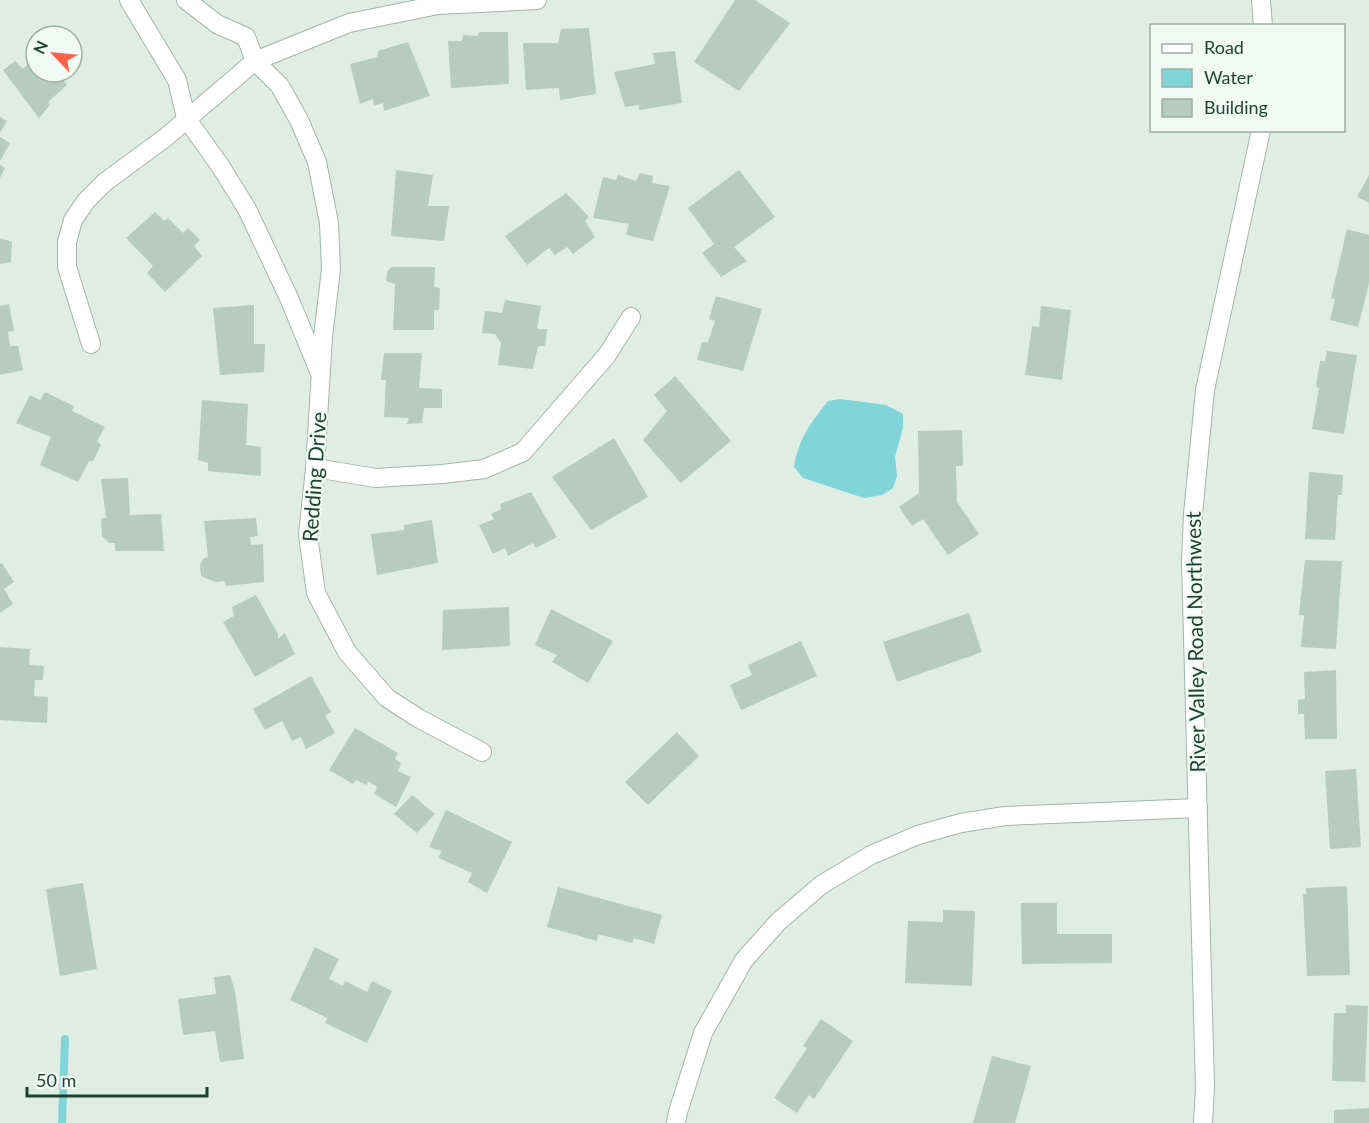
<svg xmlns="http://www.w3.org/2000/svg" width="1369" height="1123" font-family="Lato,sans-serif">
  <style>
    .water { fill: #81d5d9 }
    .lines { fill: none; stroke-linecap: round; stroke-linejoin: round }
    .stream { stroke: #81d5d9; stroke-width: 8 }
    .building { fill: #b7cbc1 }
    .minor-casing { stroke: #a2b5ac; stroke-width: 20 }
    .tertiary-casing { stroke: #a2b5ac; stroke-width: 20 }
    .minor { stroke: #fff; stroke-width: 18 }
    .tertiary { stroke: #fff; stroke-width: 18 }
    .labels { text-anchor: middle; stroke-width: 4.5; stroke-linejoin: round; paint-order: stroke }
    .street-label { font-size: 21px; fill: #1e3f32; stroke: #f0f9f4 }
  </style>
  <rect width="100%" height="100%" fill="#e0ede5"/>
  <path class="water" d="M840,399L886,405L903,414V428L895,457L897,476L893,488L882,495L864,498L803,478L794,467C798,440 811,422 828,401Z"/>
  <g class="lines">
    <polyline class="stream" points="62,1123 65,1039"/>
  </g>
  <g class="building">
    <polygon points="735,0 755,0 790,23 739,91 694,62"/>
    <polygon points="589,28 596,94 560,100 559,88 526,90 523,43 558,43 561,29"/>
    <polygon points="479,32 508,32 509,84 451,88 448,41 462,41 463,35 478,36"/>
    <polygon points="36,42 36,72 60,72 58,73 67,85 48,102 50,105 39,118 3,70 15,61 23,69 34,57 26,49"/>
    <polygon points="408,42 430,96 384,111 383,103 374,106 373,99 360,104 350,64 377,57 378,51"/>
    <polygon points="675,51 682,103 639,110 639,105 625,107 614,72 655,64 653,53"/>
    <polygon points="0,117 7,121 0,133"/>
    <polygon points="0,137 10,143 0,161"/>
    <polygon points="0,165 5,168 0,178"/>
    <polygon points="396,170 433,175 428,206 449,206 444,241 391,236"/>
    <polygon points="739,170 775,217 734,247 747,261 721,277 702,253 714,244 688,208"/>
    <polygon points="640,173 653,176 652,183 670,186 653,241 626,235 629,224 593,218 603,177 616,180 618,175 636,181"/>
    <polygon points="1369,175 1369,203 1357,197"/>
    <polygon points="566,193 589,217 585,221 595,237 573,254 567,247 555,255 549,248 527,265 505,236"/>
    <polygon points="155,212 164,221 168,218 183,233 188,228 200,240 194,246 202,256 165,292 147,273 153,266 126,238"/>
    <polygon points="1347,229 1369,235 1369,283 1358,327 1330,320 1335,299 1331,298"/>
    <polygon points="0,238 12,242 11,262 0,264"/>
    <polygon points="391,267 435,267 434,287 440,288 439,310 434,310 434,330 393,330 395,284 386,281 387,272"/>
    <polygon points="716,296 762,309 743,371 697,360 702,342 708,342 715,321 709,319"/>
    <polygon points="505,300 541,306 537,329 547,329 545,346 538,346 533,369 498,365 501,343 495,334 482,333 485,311 502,313"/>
    <polygon points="9,304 14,331 8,332 10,346 18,346 23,370 0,375 0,306"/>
    <polygon points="254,305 254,344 265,344 264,372 220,375 213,308"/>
    <polygon points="1041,306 1071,310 1062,380 1025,375 1032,326 1039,327"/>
    <polygon points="1327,351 1357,355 1344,434 1312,429 1319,388 1316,387 1320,361 1325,361"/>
    <polygon points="384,353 422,353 419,388 442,389 442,408 424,408 422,423 407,424 409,418 384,417 386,380 381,380"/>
    <polygon points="675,376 731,441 681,483 643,440 667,411 654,395"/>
    <polygon points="45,392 74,406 72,411 105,427 97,441 101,445 93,461 89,461 78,482 40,465 51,437 16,423 30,395 40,400"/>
    <polygon points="202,400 248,404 246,445 261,447 261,476 208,471 208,463 198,460"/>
    <polygon points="962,430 963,466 956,466 957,502 979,534 948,555 923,519 912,526 899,507 919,493 918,431"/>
    <polygon points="614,438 648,497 591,530 552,477"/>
    <polygon points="1309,472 1343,475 1342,495 1338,495 1335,540 1305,539"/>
    <polygon points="128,478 130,515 161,514 164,551 115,551 115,543 109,543 102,536 101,518 106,518 101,479"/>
    <polygon points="531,492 557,537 536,548 533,543 508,556 505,548 493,554 479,525 494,519 491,514 501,509 500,504"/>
    <polygon points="256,518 258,536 250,537 251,545 263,544 264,582 226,586 225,581 215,582 201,576 200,565 203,559 208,557 204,521"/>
    <polygon points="432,520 438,563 377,575 371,534 404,530 404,525"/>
    <polygon points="1305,560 1342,561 1336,649 1301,647 1304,615 1299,615"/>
    <polygon points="2,563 14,582 4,589 13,604 0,613 0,564"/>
    <polygon points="256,595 278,634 278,639 285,633 295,654 255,677 223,622 234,616 232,607"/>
    <polygon points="509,607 510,646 442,650 443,610"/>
    <polygon points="551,609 613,641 588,683 552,662 557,655 535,645"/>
    <polygon points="969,613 982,652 897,682 883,642"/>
    <polygon points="801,641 817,676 741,710 730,685 752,675 748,665"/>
    <polygon points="0,647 30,649 29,665 44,666 43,680 35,680 34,696 48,697 47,723 0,720"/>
    <polygon points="1336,670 1337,739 1305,739 1304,714 1298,714 1298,700 1305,699 1304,672"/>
    <polygon points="311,676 331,712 325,715 335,733 306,749 301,737 292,741 282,721 265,730 253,709"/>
    <polygon points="355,728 398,753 395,759 401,763 398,771 411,777 396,807 374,794 377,787 368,781 366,785 356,780 353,784 329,770"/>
    <polygon points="677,732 699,756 648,805 625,782"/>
    <polygon points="1356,769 1361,847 1330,849 1325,771"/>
    <polygon points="412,795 435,814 417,833 394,814"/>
    <polygon points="446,810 512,842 487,893 468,882 472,873 438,858 442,851 429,847"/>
    <polygon points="83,883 97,969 60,976 46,889"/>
    <polygon points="1347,886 1350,975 1307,976 1303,894 1306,894 1306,888"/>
    <polygon points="558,887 662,915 654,944 634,938 632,943 598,934 597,941 547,927"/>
    <polygon points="1021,903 1057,903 1057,934 1112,934 1112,963 1022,964"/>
    <polygon points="943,910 975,911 972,986 905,983 908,921 943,922"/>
    <polygon points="315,947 339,959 329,979 343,986 345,981 367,992 372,981 392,991 367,1043 325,1023 327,1018 290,1000"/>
    <polygon points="230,975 235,991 244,1059 220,1062 215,1031 183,1035 178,999 216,994 214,977"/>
    <polygon points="1346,1005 1368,1006 1365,1082 1332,1081 1334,1013 1346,1013"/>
    <polygon points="821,1019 853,1041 814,1099 809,1095 797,1113 774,1098 807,1048 803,1046"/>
    <polygon points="992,1056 1031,1066 1015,1123 973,1123"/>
    <polygon points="1369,1108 1369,1123 1334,1123 1334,1110"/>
  </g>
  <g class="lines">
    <g class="minor-casing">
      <g id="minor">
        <polyline points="129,0 177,80 186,118 221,167 247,209 289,298 319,371"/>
        <polyline points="186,0 217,24 246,37 255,61 280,86 299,120 317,162 329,223 331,269 323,337 315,468 308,535 316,593 347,652 387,698 418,718 482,752"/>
        <polyline points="91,344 67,267 67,242 73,220 86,201 105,182 165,138 255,61 349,23 438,5 537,0"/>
        <polyline points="315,468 376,478 442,474 484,469 523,452 607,355 631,317"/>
        <polyline points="676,1123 678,1112 703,1033 744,960 778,922 821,885 871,855 918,835 961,823 1005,816 1198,808"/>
      </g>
    </g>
    <g class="tertiary-casing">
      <g id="tertiary">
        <polyline points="1261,0 1263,26"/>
        <polyline points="1203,1123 1205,1088 1191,561 1193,514 1205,390 1261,130"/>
      </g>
    </g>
    <use href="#minor" class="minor"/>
    <use href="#tertiary" class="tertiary"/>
  </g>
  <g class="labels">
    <g class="street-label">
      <text transform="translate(315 477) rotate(-86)" y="7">Redding Drive</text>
      <text transform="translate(1196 642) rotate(-91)" y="7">River Valley Road Northwest</text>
    </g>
  </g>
  <rect x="1150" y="24" width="195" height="108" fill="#f0f9f4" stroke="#9cafa6" stroke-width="1.5"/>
  <rect x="1162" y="44" width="30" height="9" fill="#ffffff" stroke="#9cafa6" stroke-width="1.5"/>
  <text x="1204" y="54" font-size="18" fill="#1e3f32">Road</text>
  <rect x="1162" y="69" width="30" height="18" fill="#81d5d9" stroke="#9cafa6" stroke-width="1.5"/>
  <text x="1204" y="84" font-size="18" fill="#1e3f32">Water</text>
  <rect x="1162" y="99" width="30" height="18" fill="#b7cbc1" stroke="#9cafa6" stroke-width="1.5"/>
  <text x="1204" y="114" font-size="18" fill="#1e3f32">Building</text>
  <g transform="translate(54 54) rotate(296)"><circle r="28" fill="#f0f9f4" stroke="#9cafa6" stroke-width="1.5"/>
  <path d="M0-4.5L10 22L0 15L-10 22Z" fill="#ff624b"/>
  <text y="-9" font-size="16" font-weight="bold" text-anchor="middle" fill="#1e3f32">N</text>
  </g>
  <path d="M27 1087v9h180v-9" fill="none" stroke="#1e3f32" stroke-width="3"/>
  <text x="36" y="1087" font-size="18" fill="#1e3f32" stroke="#f0f9f4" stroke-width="4.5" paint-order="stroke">50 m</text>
</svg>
